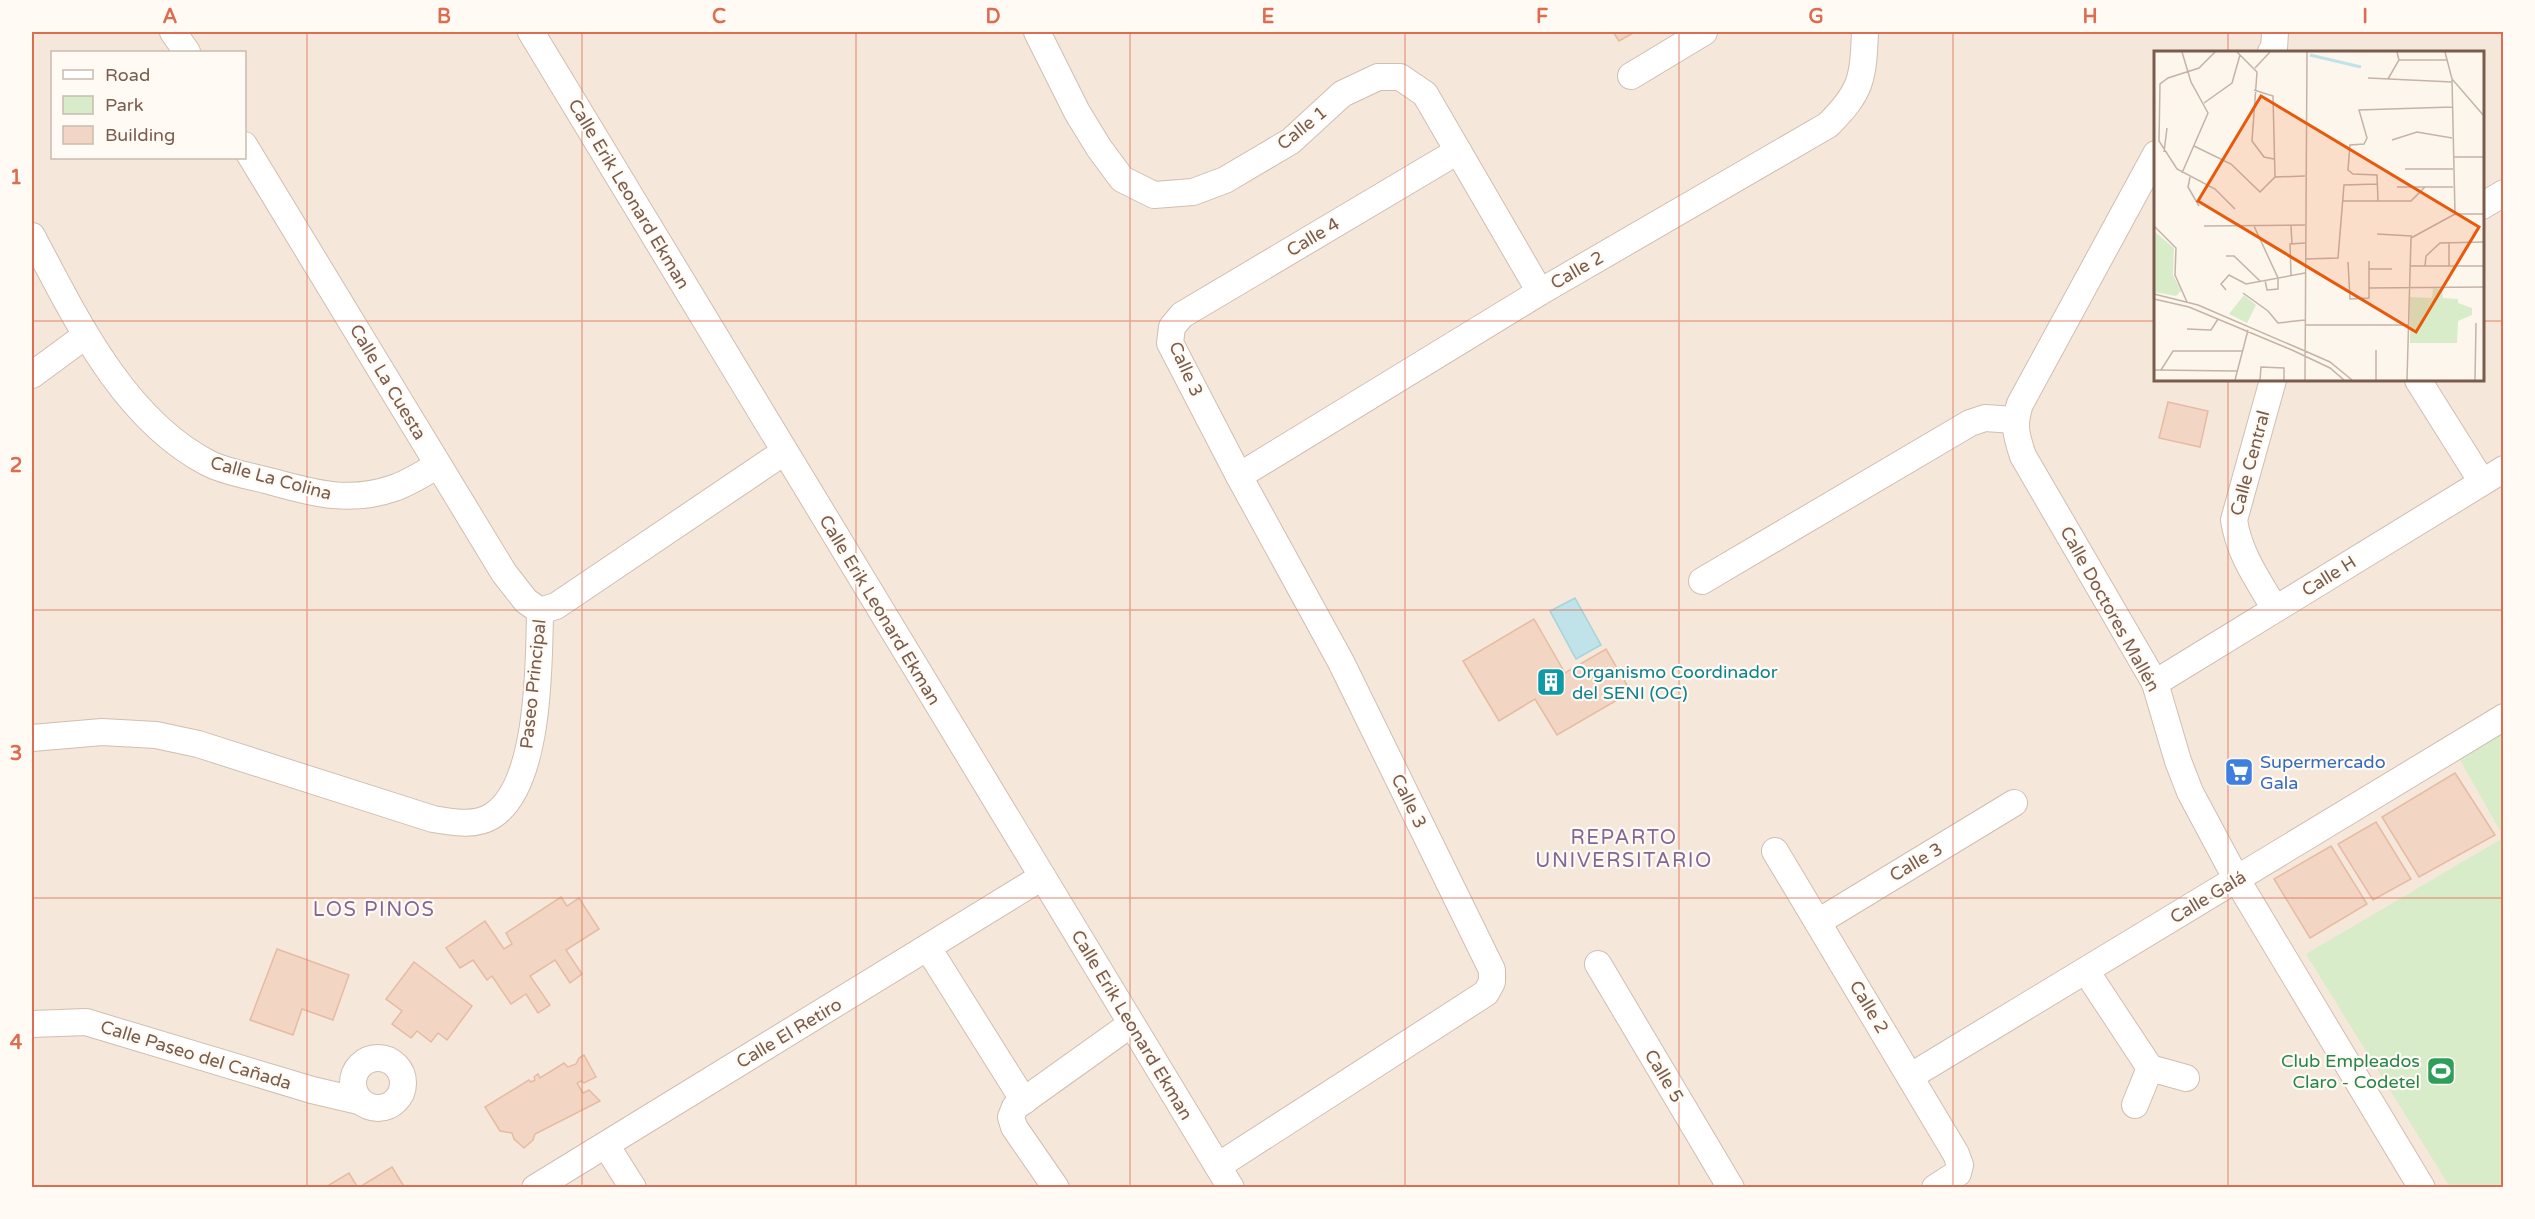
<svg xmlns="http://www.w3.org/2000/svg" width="2535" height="1219" font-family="'Varela Round',sans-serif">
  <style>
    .residential { fill: #f5e8da; fill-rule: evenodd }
    .green { fill: #d8ecc9 }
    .water { fill: #bfe3e8; stroke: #a5d3da; stroke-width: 1.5 }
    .building { fill: #f3d5c3; stroke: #e6bba3; stroke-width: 1.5 }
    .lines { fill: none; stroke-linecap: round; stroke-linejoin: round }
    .street-casing { stroke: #d1beb0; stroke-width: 28 }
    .street { stroke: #fff; stroke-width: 26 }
    .grid { fill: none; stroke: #dc6d51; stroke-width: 1.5; stroke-opacity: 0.55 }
    .labels { text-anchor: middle; stroke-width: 4.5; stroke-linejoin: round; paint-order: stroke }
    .street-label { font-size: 18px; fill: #7a5c4d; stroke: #fffaf3 }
    .culture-label { font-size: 18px; fill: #0d838f; stroke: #fffaf3; text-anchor: start }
    .shop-label { font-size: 18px; fill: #366cbe; stroke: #fffaf3; text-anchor: start }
    .leisure-label { font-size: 18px; fill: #27864d; stroke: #fffaf3; text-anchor: end }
    .neighbourhood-label { font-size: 20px; letter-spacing: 1.5px; fill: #846695; stroke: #fffaf3 }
    .inset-river { fill: none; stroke: #bfe3e8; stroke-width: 3 }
    .inset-road { fill: none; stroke: #c5b3a7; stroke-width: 1.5 }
    .view { fill: #e8590c; fill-opacity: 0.15; stroke: #e8590c; stroke-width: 3 }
    .inset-edge { fill: none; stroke: #7a5c4d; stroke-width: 3 }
    .neatline { fill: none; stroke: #dc6d51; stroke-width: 2 }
    .grid-label { font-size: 20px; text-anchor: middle; font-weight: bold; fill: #dc6d51 }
  </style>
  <rect width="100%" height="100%" fill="#fdf6ec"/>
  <path class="residential" d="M32,32H2503V1187H32ZM52,52H244V158H52ZM2156,52H2482V380H2156Z"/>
  <g class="green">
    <polygon points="2503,732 2503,836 2459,758"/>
    <polygon points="2503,838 2503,1187 2450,1187 2306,954"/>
  </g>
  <polygon class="water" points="1575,598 1601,645 1576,659 1550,611"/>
  <g class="building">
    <polygon points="1613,32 1635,32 1619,41"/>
    <polygon points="2168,402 2208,411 2200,447 2159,438"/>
    <polygon points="1534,619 1565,673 1606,649 1631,692 1557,735 1535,699 1499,721 1463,661"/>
    <polygon points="2455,773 2495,835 2419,877 2382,817"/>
    <polygon points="2376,822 2411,879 2373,900 2338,844"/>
    <polygon points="2331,846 2367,904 2310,938 2274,879"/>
    <polygon points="561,897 567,906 579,898 599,929 566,950 582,974 570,983 555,960 530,976 550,1005 538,1013 526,994 511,1004 492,976 487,980 473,960 460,968 446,948 485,921 504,949 512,944 506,933"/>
    <polygon points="277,949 349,975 333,1020 302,1009 293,1035 250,1020"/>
    <polygon points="414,962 472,1006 447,1040 438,1033 431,1042 417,1031 411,1038 392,1024 402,1011 386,999"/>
    <polygon points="584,1055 596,1077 584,1083 581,1081 577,1083 583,1093 589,1090 600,1101 535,1134 533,1140 524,1148 514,1139 512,1133 500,1131 485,1107 529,1080 531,1082 535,1080 534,1077 538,1074 540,1078 564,1063 568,1067 576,1064 579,1058"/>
    <polygon points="392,1167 405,1188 358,1188"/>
    <polygon points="349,1173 358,1188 324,1188"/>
  </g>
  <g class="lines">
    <g class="street-casing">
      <g id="street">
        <polyline points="173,32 187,52"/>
        <polyline points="531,32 1231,1188"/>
        <polyline points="1037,32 1077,112 1099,148 1122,179 1154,195 1193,192 1225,180 1291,141 1342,94 1378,77 1400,77 1425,94 1540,292"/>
        <polyline points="2271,52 2274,49 2275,32"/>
        <polyline points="1631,76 1704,32"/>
        <polyline points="244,145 504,573 526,601 540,611"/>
        <path d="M2156,154L2020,404C2013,425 2016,435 2023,456L2155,683L2178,761L2190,792L2237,880L2422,1188"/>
        <polyline points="2482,206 2504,193"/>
        <path d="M32,236C75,317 123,419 208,463C227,473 253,476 273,482C316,494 351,503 394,488C409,483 424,473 438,465"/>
        <polyline points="32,375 85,336"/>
        <path d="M2273,380L2234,520C2239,554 2258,580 2275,609"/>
        <polyline points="2418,380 2482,482"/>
        <path d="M1239,476L1540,292L1828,125C1862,91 1863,79 1865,32"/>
        <polyline points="1702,581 1970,423 1985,418 2015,420"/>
        <polyline points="2155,683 2504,469"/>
        <path d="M32,738L102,732L156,735L198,744L433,819C453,822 474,827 492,816C540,786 539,663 540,611L556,606L784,452"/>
        <polyline points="1775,851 1956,1154 1960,1165 1958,1173 1935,1188"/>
        <polyline points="1818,922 2014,803"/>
        <polyline points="928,948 1024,1101"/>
        <polyline points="1598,964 1731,1188"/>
        <polyline points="2086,971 2150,1068 2186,1078"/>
        <polyline points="32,1024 86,1022 312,1090 359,1101"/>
        <circle cx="378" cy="1083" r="25"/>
        <polyline points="1911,1076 2504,717"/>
        <polyline points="2135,1105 2150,1068"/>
        <polyline points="606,1145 633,1188"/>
        <polyline points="1218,1166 1486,993 1492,982 1492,970 1341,662 1239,476 1170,343 1172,327 1182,315 1458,151"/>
        <polyline points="535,1188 1042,877"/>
        <polyline points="1056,1188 1014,1127 1011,1117 1015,1107 1131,1024"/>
      </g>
    </g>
    <use href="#street" class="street"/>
  </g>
  <path class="grid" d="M307,32V1188M582,32V1188M856,32V1188M1130,32V1188M1405,32V1188M1679,32V1188M1953,32V1188M2228,32V52M32,321H2156M2482,321H2504M2228,380V1188M32,610H2504M32,898H2504"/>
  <defs>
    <g id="building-square" transform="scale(1.5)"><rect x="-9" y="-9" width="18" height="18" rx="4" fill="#0f9aa8" stroke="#fffaf3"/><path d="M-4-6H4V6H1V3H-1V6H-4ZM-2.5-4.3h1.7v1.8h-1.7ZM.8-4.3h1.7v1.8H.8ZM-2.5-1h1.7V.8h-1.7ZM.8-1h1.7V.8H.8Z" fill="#fff"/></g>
    <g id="supermarket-square" transform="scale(1.5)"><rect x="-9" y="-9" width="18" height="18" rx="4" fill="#3f7fe0" stroke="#fffaf3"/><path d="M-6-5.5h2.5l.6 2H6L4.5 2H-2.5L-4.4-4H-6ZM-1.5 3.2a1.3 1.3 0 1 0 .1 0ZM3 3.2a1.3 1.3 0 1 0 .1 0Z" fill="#fff"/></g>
    <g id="stadium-square" transform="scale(1.5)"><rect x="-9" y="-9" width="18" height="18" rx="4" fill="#2e9e5b" stroke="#fffaf3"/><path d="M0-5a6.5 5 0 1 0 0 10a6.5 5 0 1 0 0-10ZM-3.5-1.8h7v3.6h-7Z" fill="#fff"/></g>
  </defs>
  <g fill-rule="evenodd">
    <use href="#building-square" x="1551" y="682"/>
    <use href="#supermarket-square" x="2239" y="772"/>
    <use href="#stadium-square" x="2441" y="1071"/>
  </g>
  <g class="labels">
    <g class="street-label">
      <text transform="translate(1302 128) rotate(-39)" y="6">Calle 1</text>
      <text transform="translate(629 194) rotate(59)" y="6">Calle Erik Leonard Ekman</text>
      <text transform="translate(1313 237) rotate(-31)" y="6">Calle 4</text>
      <text transform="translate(1577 270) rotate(-30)" y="6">Calle 2</text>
      <text transform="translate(1186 369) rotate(66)" y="6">Calle 3</text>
      <text transform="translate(388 382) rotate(59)" y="6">Calle La Cuesta</text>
      <text transform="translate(2250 463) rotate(-75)" y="6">Calle Central</text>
      <text transform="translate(271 478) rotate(15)" y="6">Calle La Colina</text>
      <text transform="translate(2329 576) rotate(-32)" y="6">Calle H</text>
      <text transform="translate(2110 609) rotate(61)" y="6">Calle Doctores Mallén</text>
      <text transform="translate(880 610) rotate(59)" y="6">Calle Erik Leonard Ekman</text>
      <text transform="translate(533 684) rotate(-84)" y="6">Paseo Principal</text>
      <text transform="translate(1409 801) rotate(64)" y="6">Calle 3</text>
      <text transform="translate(1916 862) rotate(-31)" y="6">Calle 3</text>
      <text transform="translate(2208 897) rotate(-31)" y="6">Calle Galá</text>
      <text transform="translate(1869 1007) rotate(59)" y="6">Calle 2</text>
      <text transform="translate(1132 1025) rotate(59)" y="6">Calle Erik Leonard Ekman</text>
      <text transform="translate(789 1033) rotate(-31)" y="6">Calle El Retiro</text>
      <text transform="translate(196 1055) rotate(17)" y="6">Calle Paseo del Cañada</text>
      <text transform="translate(1664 1076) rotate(59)" y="6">Calle 5</text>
    </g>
    <g class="culture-label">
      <text x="1572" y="678">Organismo Coordinador<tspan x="1572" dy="21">del SENI (OC)</tspan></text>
    </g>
    <g class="shop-label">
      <text x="2260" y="768">Supermercado<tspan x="2260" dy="21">Gala</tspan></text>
    </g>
    <g class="leisure-label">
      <text x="2420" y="1067">Club Empleados<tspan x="2420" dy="21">Claro - Codetel</tspan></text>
    </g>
    <g class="neighbourhood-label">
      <text x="1624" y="844">REPARTO<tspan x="1624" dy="23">UNIVERSITARIO</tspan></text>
      <text x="374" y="916">LOS PINOS</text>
    </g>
  </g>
  <g transform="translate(2154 51)">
    <rect width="330" height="330" fill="#fdf6ec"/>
    <path d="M0,180L20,197L19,224L27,240L22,245L0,241ZM279,237L288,238L289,247L304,248V252L318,257V264L304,270L303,292H256V246L278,247ZM90,244L102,254L93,272L75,263Z" fill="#d8ecc9"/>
    <path class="inset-river" d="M156,4L207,16"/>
    <path class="inset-road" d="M61,1L45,17L14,27L6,33L5,90L23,118L61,138L81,158M83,1L103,21L98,90L110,106L120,108M291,1L298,28L330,65M245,9H293M101,17L116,1M214,27L298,31M234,28L245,9L243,1M298,29L301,163M100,39L119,45L121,126M50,52L78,32L86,4M238,89L263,81L298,87M40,95L77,113L106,141L121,126L151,125M10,101L13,77M299,106H330M251,118H299M28,122L54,62L37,31L28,1M36,126L34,136L45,155M243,136H299M189,150H257L271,136M224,150L223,124L199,123L194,119L196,94L210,93L213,87L205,59L298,56M301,163H330M0,175L22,197L21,224L33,251M50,175L151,174M100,175L124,227V238L113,239L111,229M137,175L138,193M223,183L258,185M295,191V215M72,205H80L106,230M151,208L184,207L190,134L224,133M194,211L196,248L215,247V210M257,215H330M271,215L272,205L286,192L330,191M215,218H238M137,224L136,193L151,192M215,237L330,236M72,239L67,233L75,224L92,233L151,222M89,242L114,260L124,272L151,269M0,243L44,254L151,300L176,311L198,329M0,248L35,256L138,299L176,317L190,329M151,274H254M33,278L57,279L64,268M222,299V329M0,319L83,320M7,319L19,300H89M81,329L94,279M106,329L107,316L130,317V329M151,329L153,1M253,329L257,187L301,163M321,329L322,272"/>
    <path class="view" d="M107,45L325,176L262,281L44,150Z"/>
    <rect width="330" height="330" class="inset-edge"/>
  </g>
  <rect width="2535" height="1219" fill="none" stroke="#fffaf3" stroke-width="66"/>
  <rect x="51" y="51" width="195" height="108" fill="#fffaf3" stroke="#cabbb1" stroke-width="1.5"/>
  <rect x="63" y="70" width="30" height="9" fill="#ffffff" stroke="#cabbb1" stroke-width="1.5"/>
  <text x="105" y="81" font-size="18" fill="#7a5c4d">Road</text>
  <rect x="63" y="96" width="30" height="18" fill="#d8ecc9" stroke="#cabbb1" stroke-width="1.5"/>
  <text x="105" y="111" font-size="18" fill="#7a5c4d">Park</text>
  <rect x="63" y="126" width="30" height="18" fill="#f3d5c3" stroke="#cabbb1" stroke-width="1.5"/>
  <text x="105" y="141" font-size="18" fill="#7a5c4d">Building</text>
  <rect x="33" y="33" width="2469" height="1153" class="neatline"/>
  <g class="grid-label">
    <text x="170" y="23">A</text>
    <text x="444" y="23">B</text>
    <text x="719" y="23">C</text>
    <text x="993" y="23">D</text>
    <text x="1268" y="23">E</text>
    <text x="1542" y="23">F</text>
    <text x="1816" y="23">G</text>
    <text x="2090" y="23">H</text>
    <text x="2365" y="23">I</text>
    <text x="16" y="184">1</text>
    <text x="16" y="472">2</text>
    <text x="16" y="760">3</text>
    <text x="16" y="1049">4</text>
  </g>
</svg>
